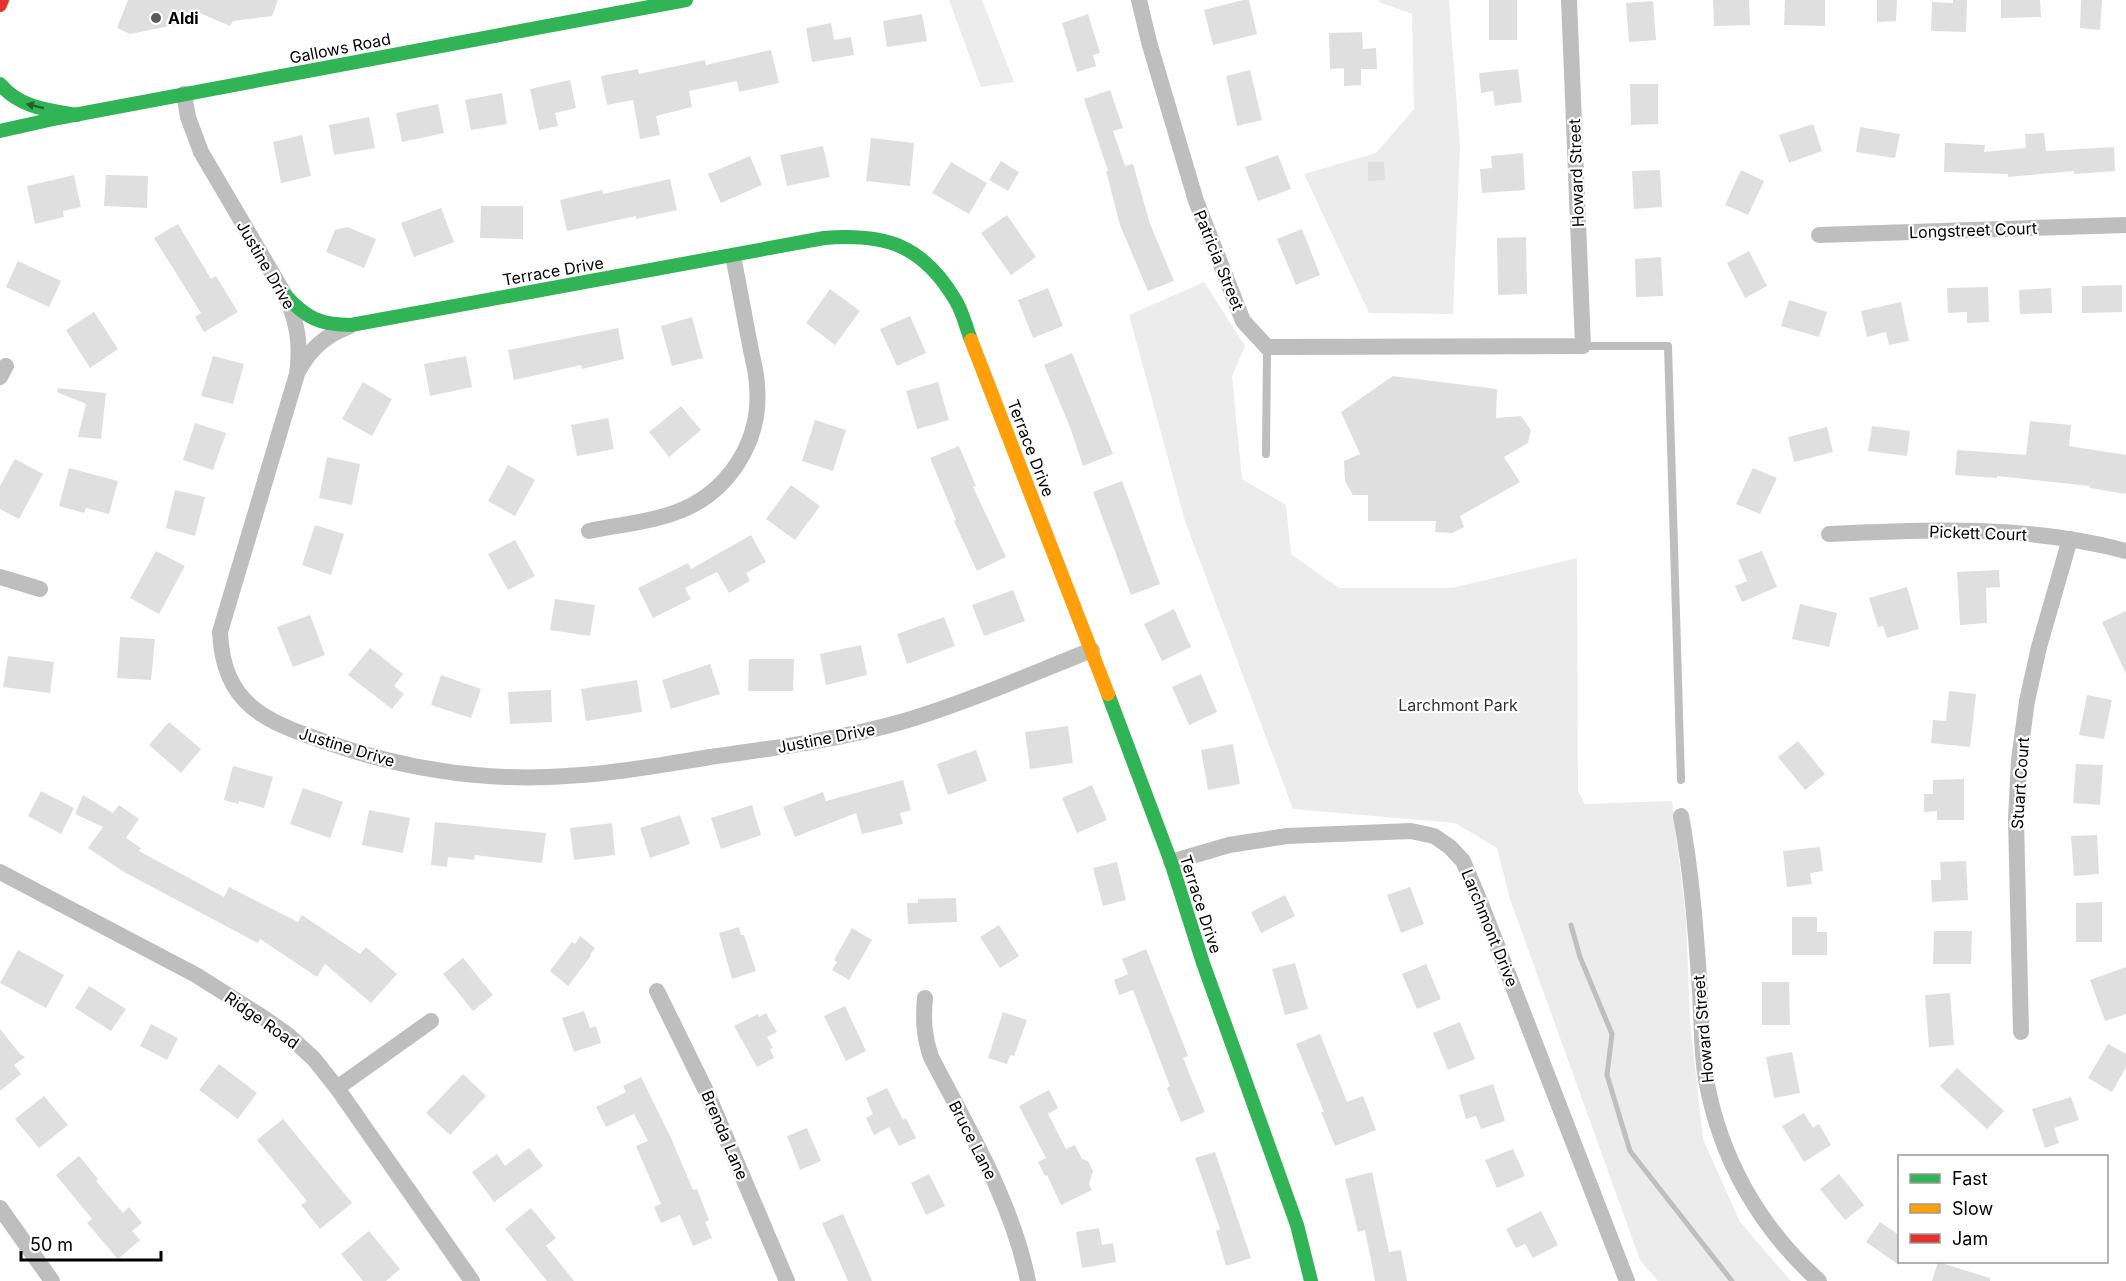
<svg xmlns="http://www.w3.org/2000/svg" width="2126" height="1281" font-family="Inter,sans-serif">
  <style>
    .green { fill: #ececec }
    .lines { fill: none; stroke-linecap: round; stroke-linejoin: round }
    .stream { stroke: #bfbfbf; stroke-width: 5 }
    .building { fill: #dfdfdf }
    .lane { stroke: #bebebe; stroke-width: 8 }
    .street { stroke: #bebebe; stroke-width: 16 }
    .fast { stroke: #30b455; stroke-width: 14 }
    .slow { stroke: #ff9f0a; stroke-width: 14 }
    .jam { stroke: #e5322d; stroke-width: 14 }
    .oneway { fill: #1a632f }
    .poi-dot { fill: #595959; stroke: #fff; stroke-width: 2 }
    .labels { text-anchor: middle; stroke-width: 4.5; stroke-linejoin: round; paint-order: stroke }
    .poi-label { font-size: 16px; font-weight: bold; fill: #000; stroke: #fff; text-anchor: start }
    .street-label { font-size: 16px; fill: #000; stroke: #fff }
    .park-label { font-size: 16px; fill: #333; stroke: #fff }
  </style>
  <rect width="100%" height="100%" fill="#fff"/>
  <g class="green">
    <polygon points="949,0 982,0 1014,82 981,87"/>
    <polygon points="1379,0 1449,0 1460,148 1453,314 1369,313 1304,174 1376,153 1414,109 1412,14 1379,2"/>
    <polygon points="1204,282 1245,346 1232,376 1242,479 1286,505 1291,554 1339,588 1452,588 1577,558 1578,791 1585,804 1672,801 1686,917 1690,1022 1703,1139 1740,1222 1791,1281 1658,1281 1640,1260 1510,899 1497,848 1455,823 1293,809 1185,521 1129,315"/>
  </g>
  <g class="lines">
    <polyline class="stream" points="1571,925 1580,957 1612,1034 1607,1075 1630,1151 1732,1281"/>
  </g>
  <g class="building">
    <polygon points="128,0 278,0 272,16 233,21 230,26 195,11 190,22 130,34 117,28"/>
    <polygon points="1243,0 1249,0 1257,34 1213,45 1204,10"/>
    <rect x="1489" y="0" width="28" height="40"/>
    <polygon points="1713,0 1749,0 1750,25 1714,26"/>
    <polygon points="1785,0 1825,0 1825,26 1784,25"/>
    <polygon points="1877,0 1897,0 1896,21 1877,22"/>
    <polygon points="1953,0 1967,0 1966,32 1931,31 1932,2 1953,3"/>
    <polygon points="2001,0 2040,0 2041,17 2001,18"/>
    <polygon points="2081,0 2102,0 2100,30 2080,28"/>
    <polygon points="1653,1 1656,40 1629,42 1626,3"/>
    <polygon points="922,14 927,41 887,47 883,21"/>
    <polygon points="1088,14 1100,53 1093,55 1096,66 1077,72 1062,23"/>
    <polygon points="831,23 834,40 851,37 854,55 812,62 806,28"/>
    <polygon points="1362,32 1363,49 1376,48 1377,69 1361,69 1361,85 1344,86 1344,68 1330,69 1329,33"/>
    <polygon points="771,50 779,83 739,92 737,81 689,91 692,107 656,116 660,135 640,139 633,100 607,105 601,76 638,69 639,74 705,60 706,65"/>
    <polygon points="1518,69 1522,102 1495,106 1493,91 1481,93 1479,73"/>
    <polygon points="1250,70 1262,120 1237,126 1226,76"/>
    <polygon points="570,80 576,108 555,113 558,126 539,130 530,89"/>
    <polygon points="1630,84 1658,84 1658,124 1631,125"/>
    <polygon points="1110,90 1123,128 1113,131 1125,166 1133,164 1150,224 1174,281 1148,291 1120,225 1106,171 1108,171 1084,99"/>
    <polygon points="502,93 507,124 471,130 465,100"/>
    <polygon points="438,104 444,133 402,142 396,113"/>
    <polygon points="369,117 375,148 334,155 329,125"/>
    <polygon points="1813,124 1822,151 1789,163 1779,135"/>
    <polygon points="1860,127 1900,134 1895,158 1856,152"/>
    <polygon points="2044,133 2046,151 2114,147 2115,171 2074,174 2074,171 2008,177 2008,174 1944,172 1945,143 1985,145 1984,152 2026,148 2025,134"/>
    <polygon points="302,135 311,176 281,183 273,142"/>
    <polygon points="871,138 914,143 910,186 866,181"/>
    <polygon points="823,146 830,177 787,186 780,155"/>
    <polygon points="1523,153 1525,190 1482,193 1480,169 1492,168 1491,156"/>
    <polygon points="1278,155 1291,189 1258,201 1245,167"/>
    <polygon points="750,156 762,185 721,203 708,174"/>
    <polygon points="1001,161 1019,172 1008,191 989,180"/>
    <polygon points="951,162 987,183 969,214 932,193"/>
    <polygon points="1368,162 1384,162 1385,180 1368,181"/>
    <polygon points="1660,170 1662,207 1634,209 1632,171"/>
    <polygon points="1741,170 1764,181 1748,215 1725,205"/>
    <polygon points="74,175 81,207 63,211 64,217 35,224 27,186"/>
    <polygon points="106,175 148,176 147,208 104,206"/>
    <polygon points="670,179 677,210 636,219 636,216 567,231 560,200 602,190 603,194"/>
    <polygon points="481,206 523,206 523,239 480,238"/>
    <polygon points="441,208 454,242 414,257 401,223"/>
    <polygon points="1007,215 1036,257 1011,275 981,233"/>
    <polygon points="178,224 211,279 216,276 238,312 204,332 195,317 201,313 154,238"/>
    <polygon points="347,227 376,239 364,268 326,252 335,230"/>
    <polygon points="1302,229 1320,275 1296,285 1277,239"/>
    <polygon points="1526,237 1527,294 1498,295 1497,238"/>
    <polygon points="1749,251 1767,286 1745,298 1727,263"/>
    <polygon points="1661,257 1663,296 1636,297 1635,259"/>
    <polygon points="18,261 61,281 49,307 6,287"/>
    <polygon points="2122,285 2122,312 2082,313 2082,286"/>
    <polygon points="1988,287 1989,322 1967,323 1967,312 1948,313 1947,288"/>
    <polygon points="1048,288 1063,326 1033,338 1018,300"/>
    <polygon points="2051,288 2052,313 2020,314 2019,290"/>
    <polygon points="830,289 860,311 835,345 806,323"/>
    <polygon points="1789,300 1827,312 1819,337 1781,326"/>
    <polygon points="1901,302 1909,341 1889,345 1886,332 1867,337 1861,311"/>
    <polygon points="94,312 118,349 90,368 66,330"/>
    <polygon points="910,316 926,353 897,366 880,329"/>
    <polygon points="692,317 703,358 672,366 661,326"/>
    <polygon points="618,328 624,359 582,369 581,365 514,380 508,350"/>
    <polygon points="1072,353 1113,454 1083,466 1070,427 1044,365"/>
    <polygon points="213,356 244,364 233,404 201,396"/>
    <polygon points="466,356 472,387 430,396 424,364"/>
    <polygon points="1393,376 1497,389 1496,418 1521,416 1531,430 1528,443 1504,457 1520,482 1460,516 1464,527 1452,533 1435,532 1436,521 1368,521 1368,495 1353,495 1345,481 1344,461 1360,454 1341,412"/>
    <polygon points="363,382 392,399 372,436 342,419"/>
    <polygon points="938,382 949,420 917,429 906,391"/>
    <polygon points="58,388 106,393 101,439 78,437 86,404 57,392"/>
    <polygon points="681,406 701,430 669,457 649,432"/>
    <polygon points="608,418 614,449 577,456 571,425"/>
    <polygon points="815,420 846,430 833,471 802,461"/>
    <polygon points="2030,421 2071,425 2069,446 2126,455 2126,494 2090,488 2090,486 1997,476 1997,478 1955,475 1957,450 2026,455"/>
    <polygon points="195,423 226,433 213,470 183,460"/>
    <polygon points="1872,426 1910,431 1907,456 1868,451"/>
    <polygon points="1827,427 1833,452 1794,462 1788,437"/>
    <polygon points="959,446 976,486 973,487 1006,557 977,571 954,521 956,520 930,458"/>
    <polygon points="327,457 360,464 352,505 319,498"/>
    <polygon points="15,459 43,474 19,519 0,509 0,486"/>
    <polygon points="508,465 535,480 515,516 488,501"/>
    <polygon points="69,468 118,481 109,514 86,508 84,513 59,506"/>
    <polygon points="1753,468 1777,478 1760,514 1736,504"/>
    <polygon points="1122,481 1160,584 1131,595 1093,492"/>
    <polygon points="791,485 820,506 795,540 766,519"/>
    <polygon points="175,490 205,497 195,536 166,528"/>
    <polygon points="315,525 344,534 331,575 302,565"/>
    <polygon points="751,535 766,562 746,573 750,581 729,593 717,572 685,588 691,599 653,618 638,588 688,563 691,569"/>
    <polygon points="515,540 535,576 508,590 488,554"/>
    <polygon points="156,551 185,566 159,614 130,598"/>
    <polygon points="1762,551 1777,587 1742,602 1735,586 1747,581 1738,560"/>
    <polygon points="1999,570 2000,587 1986,588 1987,623 1960,625 1957,572"/>
    <polygon points="1907,587 1919,629 1887,638 1883,626 1878,627 1869,598"/>
    <polygon points="1013,590 1025,621 984,636 972,605"/>
    <polygon points="555,599 595,605 590,636 550,630"/>
    <polygon points="1800,604 1837,613 1829,647 1792,639"/>
    <polygon points="1174,609 1191,647 1162,661 1144,624"/>
    <polygon points="2126,611 2126,674 2102,622"/>
    <polygon points="310,615 325,655 293,667 277,627"/>
    <polygon points="944,617 955,646 907,664 897,634"/>
    <polygon points="120,637 155,639 151,680 117,678"/>
    <polygon points="861,645 867,675 826,685 820,654"/>
    <polygon points="370,648 403,674 394,686 404,694 392,709 348,675"/>
    <polygon points="8,656 54,662 50,693 3,687"/>
    <polygon points="749,659 794,659 793,691 748,691"/>
    <polygon points="710,664 720,694 671,709 662,680"/>
    <polygon points="1201,674 1217,712 1189,725 1172,687"/>
    <polygon points="441,675 481,689 471,718 431,705"/>
    <polygon points="637,680 642,712 586,721 581,689"/>
    <polygon points="551,690 552,722 510,724 508,692"/>
    <polygon points="1949,691 1976,694 1970,747 1931,743 1933,720 1946,721"/>
    <polygon points="2087,695 2112,700 2104,739 2079,735"/>
    <polygon points="169,722 201,749 181,773 149,745"/>
    <polygon points="1068,726 1073,763 1030,769 1025,732"/>
    <polygon points="1798,741 1825,774 1805,790 1778,757"/>
    <polygon points="1233,744 1240,784 1208,790 1201,750"/>
    <polygon points="976,750 987,781 948,795 937,764"/>
    <polygon points="2076,764 2103,765 2100,805 2073,803"/>
    <polygon points="233,766 273,777 264,808 239,801 238,804 224,800"/>
    <polygon points="1964,779 1964,820 1937,820 1937,811 1924,812 1924,794 1933,794 1933,780"/>
    <polygon points="903,780 911,810 900,813 903,824 862,834 856,813 795,837 783,807 823,792 826,801"/>
    <polygon points="1092,785 1107,820 1077,833 1062,798"/>
    <polygon points="303,788 343,802 330,838 290,824"/>
    <polygon points="41,791 74,808 61,834 28,816"/>
    <polygon points="83,795 113,813 119,805 139,819 126,838 141,848 139,851 224,897 229,887 298,922 302,915 360,954 366,947 397,974 371,1003 325,964 317,977 260,939 258,943 124,872 88,848 103,827 75,814"/>
    <polygon points="752,805 761,835 721,849 711,818"/>
    <polygon points="369,810 410,818 403,853 362,845"/>
    <polygon points="680,815 690,844 650,858 640,828"/>
    <polygon points="435,822 546,833 542,863 475,855 474,860 448,857 447,867 431,865"/>
    <polygon points="612,823 615,855 574,860 570,828"/>
    <polygon points="2097,835 2099,874 2074,876 2071,836"/>
    <polygon points="1820,847 1823,871 1810,873 1812,884 1787,887 1783,851"/>
    <polygon points="1966,861 1968,900 1932,902 1931,880 1941,880 1940,862"/>
    <polygon points="1117,862 1126,900 1103,906 1093,868"/>
    <polygon points="1410,887 1424,924 1401,933 1387,895"/>
    <polygon points="1285,895 1295,916 1261,933 1251,912"/>
    <polygon points="956,898 957,922 908,924 907,903 918,903 918,899"/>
    <polygon points="2102,902 2102,942 2076,942 2076,903"/>
    <polygon points="1792,917 1817,917 1817,932 1827,932 1827,955 1792,955"/>
    <polygon points="999,925 1019,956 1000,968 980,937"/>
    <polygon points="739,927 741,935 744,935 756,971 732,979 719,933"/>
    <polygon points="852,928 872,940 849,980 832,970 837,962 834,960"/>
    <polygon points="1934,931 1972,931 1971,964 1933,964"/>
    <polygon points="580,936 595,948 590,955 591,956 568,986 550,971 572,942 575,944"/>
    <polygon points="1146,949 1188,1056 1183,1058 1205,1112 1181,1122 1167,1088 1170,1086 1133,990 1119,995 1114,980 1128,974 1122,959"/>
    <polygon points="18,950 64,975 46,1008 0,983"/>
    <polygon points="463,958 493,995 473,1011 443,974"/>
    <polygon points="1295,963 1308,1009 1285,1015 1272,969"/>
    <polygon points="1426,964 1441,999 1417,1009 1402,974"/>
    <polygon points="2126,967 2126,1014 2105,1021 2090,980"/>
    <polygon points="1762,982 1789,982 1790,1025 1762,1025"/>
    <polygon points="89,986 126,1009 111,1031 75,1008"/>
    <polygon points="1950,993 1954,1045 1929,1047 1925,995"/>
    <polygon points="845,1006 866,1051 846,1061 824,1016"/>
    <polygon points="584,1011 590,1028 596,1026 601,1043 574,1052 562,1018"/>
    <polygon points="1003,1012 1027,1020 1014,1056 1010,1055 1007,1064 988,1058"/>
    <polygon points="766,1013 777,1032 767,1037 773,1048 770,1049 774,1058 757,1067 734,1026 758,1014 759,1017"/>
    <polygon points="1460,1022 1475,1059 1448,1070 1433,1033"/>
    <polygon points="151,1024 178,1038 167,1060 140,1046"/>
    <polygon points="0,1029 20,1054 25,1057 14,1065 21,1074 0,1091"/>
    <polygon points="1320,1034 1347,1102 1363,1096 1376,1130 1335,1146 1321,1112 1324,1112 1296,1044"/>
    <polygon points="2108,1044 2126,1054 2126,1067 2112,1092 2088,1078"/>
    <polygon points="1792,1052 1800,1093 1774,1098 1766,1057"/>
    <polygon points="219,1064 257,1093 238,1119 199,1090"/>
    <polygon points="1957,1068 2004,1111 1987,1129 1940,1086"/>
    <polygon points="463,1074 486,1096 450,1135 426,1113"/>
    <polygon points="641,1077 671,1138 693,1190 697,1189 709,1220 705,1222 712,1238 693,1246 680,1215 661,1223 654,1207 661,1204 636,1146 648,1141 634,1114 606,1127 596,1107 626,1092 623,1086"/>
    <polygon points="1493,1084 1505,1121 1481,1129 1476,1116 1466,1119 1459,1095"/>
    <polygon points="887,1088 903,1120 906,1118 916,1138 899,1146 889,1127 874,1135 866,1118 873,1114 866,1098"/>
    <polygon points="1049,1090 1058,1108 1048,1114 1066,1149 1075,1145 1082,1159 1088,1161 1093,1171 1089,1184 1092,1190 1061,1205 1047,1175 1045,1176 1038,1162 1046,1158 1019,1106"/>
    <polygon points="44,1096 68,1125 39,1148 15,1119"/>
    <polygon points="2071,1097 2079,1120 2054,1128 2059,1143 2045,1148 2032,1109"/>
    <polygon points="1804,1113 1813,1128 1819,1124 1831,1145 1804,1162 1782,1126"/>
    <polygon points="283,1119 352,1203 320,1229 301,1205 307,1201 257,1140"/>
    <polygon points="807,1128 821,1161 800,1170 787,1136"/>
    <polygon points="529,1148 543,1166 494,1202 472,1172 497,1154 505,1166"/>
    <polygon points="1513,1149 1525,1176 1497,1188 1485,1160"/>
    <polygon points="1215,1152 1251,1258 1226,1266 1216,1231 1220,1229 1195,1158"/>
    <polygon points="79,1156 98,1179 96,1181 123,1213 129,1207 142,1223 132,1231 140,1240 118,1259 87,1223 92,1219 56,1175"/>
    <polygon points="1372,1172 1389,1252 1401,1250 1407,1281 1375,1281 1365,1230 1358,1232 1345,1179"/>
    <polygon points="929,1174 945,1206 926,1215 911,1183"/>
    <polygon points="1839,1174 1864,1205 1845,1220 1820,1189"/>
    <polygon points="531,1208 556,1238 546,1246 574,1281 547,1281 505,1229"/>
    <polygon points="1541,1211 1558,1245 1533,1258 1525,1244 1516,1248 1506,1229"/>
    <polygon points="843,1214 864,1262 872,1281 848,1281 829,1238 828,1238 822,1223"/>
    <polygon points="1880,1222 1899,1235 1899,1265 1866,1242"/>
    <polygon points="1099,1228 1102,1245 1113,1243 1116,1262 1082,1268 1076,1232"/>
    <polygon points="369,1231 400,1269 386,1281 363,1281 341,1254"/>
    <polygon points="1938,1262 1990,1278 1990,1281 1932,1281"/>
  </g>
  <g class="lines">
    <g class="lane">
      <polyline points="1583,346 1668,346 1681,780"/>
      <polyline points="1266,454 1267,347"/>
    </g>
    <g class="street">
      <polyline points="1139,0 1149,42 1196,201 1243,321 1267,347 1583,346 1569,0"/>
      <path d="M184,94L188,117L201,152L285,295C298,323 301,345 297,374L220,632C223,705 265,721 326,742C409,771 494,783 581,775C624,772 667,764 710,757C776,748 843,739 908,720C970,701 1031,674 1092,650"/>
      <polyline points="1819,235 2126,225"/>
      <path d="M299,370C310,349 326,335 348,327"/>
      <polyline points="0,377 6,366"/>
      <path d="M589,531C616,525 647,523 674,513C727,495 762,442 757,386C757,372 752,358 750,345C744,315 739,285 733,256"/>
      <path d="M1829,534C1927,529 2030,525 2126,551"/>
      <polyline points="0,577 40,589"/>
      <path d="M1681,816C1692,875 1696,933 1700,992C1702,1021 1701,1051 1706,1079C1720,1158 1759,1227 1819,1281"/>
      <polyline points="1171,862 1229,845 1287,836 1411,831 1434,836 1450,847 1463,861 1481,904 1627,1281"/>
      <polyline points="0,872 196,975 261,1016 288,1035 314,1059 337,1088 472,1281"/>
      <polyline points="657,991 707,1093 787,1281"/>
      <path d="M925,998C923,1020 924,1037 931,1057C968,1129 1012,1201 1028,1281"/>
      <polyline points="2021,1032 2016,819 2019,760 2027,701 2039,647 2070,539"/>
      <polyline points="337,1088 431,1021"/>
      <polyline points="0,1208 52,1281"/>
    </g>
    <g class="fast">
      <path d="M0,84C20,108 48,110 77,115"/>
      <polyline points="0,131 58,118 686,0"/>
      <path d="M285,295C306,318 320,325 351,325L824,238C886,233 923,245 956,301C963,313 966,327 971,340"/>
      <polyline points="1108,694 1171,862 1203,963 1297,1225 1311,1281"/>
    </g>
    <polyline class="slow" points="971,340 1108,694"/>
    <polyline class="jam" points="0,5 2,0"/>
  </g>
  <defs><path id="oneway-solid" d="M-6-.8H1V-3.2L6.5 0L1 3.2V.8H-6Z" transform="scale(1.5)"/></defs>
  <use class="oneway" href="#oneway-solid" transform="translate(35 106) rotate(-166)"/>
  <circle class="poi-dot" cx="156" cy="18" r="6"/>
  <g class="labels">
    <g class="poi-label">
      <text x="168" y="24">Aldi</text>
    </g>
    <g class="street-label">
      <text transform="translate(340 48) rotate(-11)" y="6">Gallows Road</text>
      <text transform="translate(1576 173) rotate(-92)" y="6">Howard Street</text>
      <text transform="translate(1973 230) rotate(-2)" y="6">Longstreet Court</text>
      <text transform="translate(1219 260) rotate(68)" y="6">Patricia Street</text>
      <text transform="translate(266 265) rotate(60)" y="6">Justine Drive</text>
      <text transform="translate(553 271) rotate(-10)" y="6">Terrace Drive</text>
      <text transform="translate(1031 448) rotate(69)" y="6">Terrace Drive</text>
      <text transform="translate(1978 533) rotate(2)" y="6">Pickett Court</text>
      <text transform="translate(826 738) rotate(-11)" y="6">Justine Drive</text>
      <text transform="translate(347 747) rotate(17)" y="6">Justine Drive</text>
      <text transform="translate(2020 783) rotate(-86)" y="6">Stuart Court</text>
      <text transform="translate(1201 904) rotate(72)" y="6">Terrace Drive</text>
      <text transform="translate(1490 928) rotate(68)" y="6">Larchmont Drive</text>
      <text transform="translate(262 1020) rotate(35)" y="6">Ridge Road</text>
      <text transform="translate(1703 1029) rotate(-95)" y="6">Howard Street</text>
      <text transform="translate(725 1135) rotate(67)" y="6">Brenda Lane</text>
      <text transform="translate(973 1140) rotate(63)" y="6">Bruce Lane</text>
    </g>
    <g class="park-label">
      <text x="1458" y="711">Larchmont Park</text>
    </g>
  </g>
  <rect x="1898" y="1155" width="210" height="108" fill="#ffffff" stroke="#999999" stroke-width="1.5"/>
  <rect x="1910" y="1174" width="30" height="9" fill="#30b455" stroke="#999999" stroke-width="1.5"/>
  <text x="1952" y="1185" font-size="18" fill="#000000">Fast</text>
  <rect x="1910" y="1204" width="30" height="9" fill="#ff9f0a" stroke="#999999" stroke-width="1.5"/>
  <text x="1952" y="1215" font-size="18" fill="#000000">Slow</text>
  <rect x="1910" y="1234" width="30" height="9" fill="#e5322d" stroke="#999999" stroke-width="1.5"/>
  <text x="1952" y="1245" font-size="18" fill="#000000">Jam</text>
  <path d="M21 1251v9h140v-9" fill="none" stroke="#000000" stroke-width="3"/>
  <text x="30" y="1251" font-size="18" fill="#000000" stroke="#ffffff" stroke-width="4.5" paint-order="stroke">50 m</text>
</svg>
